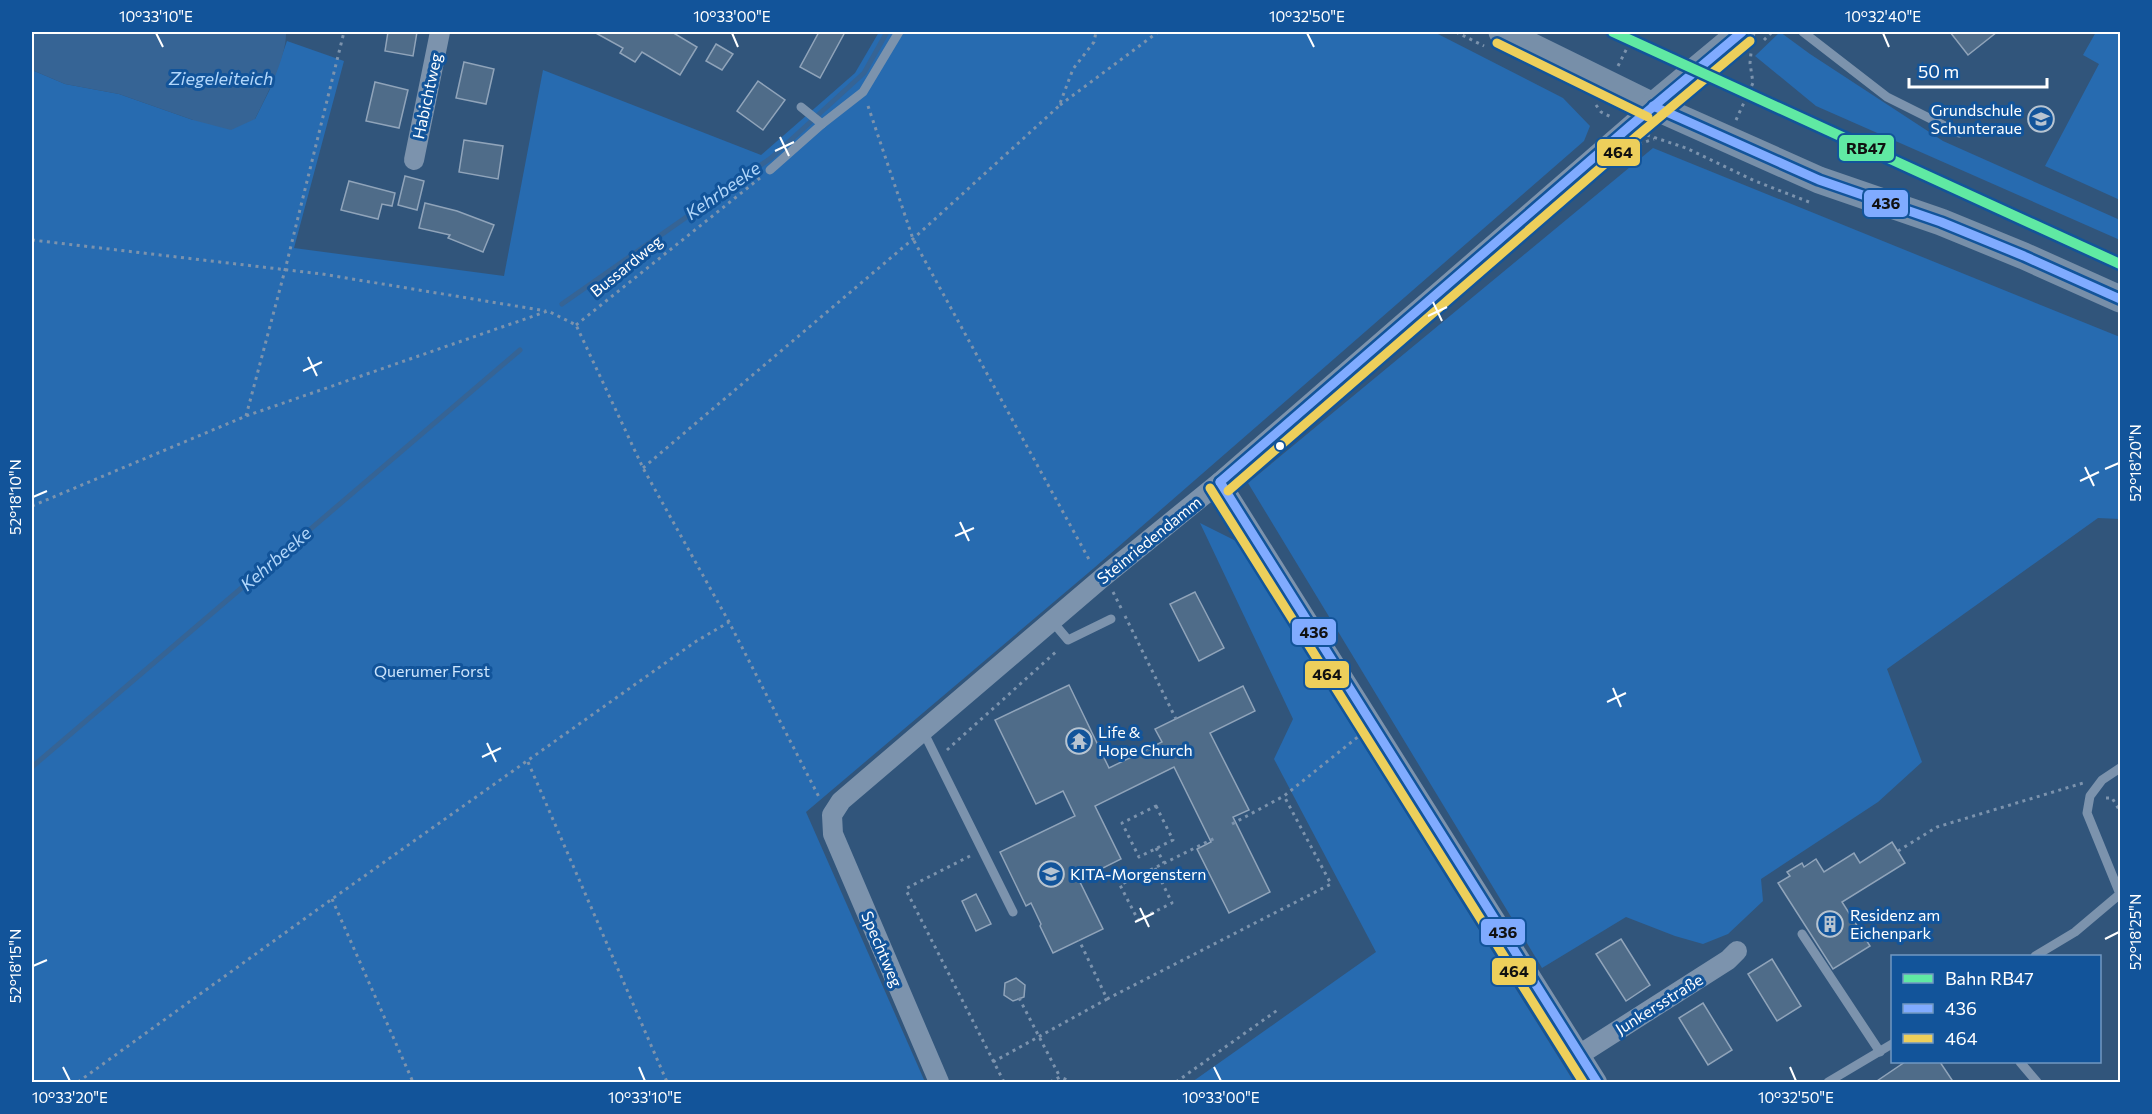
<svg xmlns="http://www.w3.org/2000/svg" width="2152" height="1114" font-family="Commissioner,sans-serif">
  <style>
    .green { fill: #276bb0 }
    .water { fill: #366495 }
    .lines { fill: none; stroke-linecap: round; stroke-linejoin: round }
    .stream { stroke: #366495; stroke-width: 5 }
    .building { fill: #4f6c89; stroke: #90a4ba; stroke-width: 1.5 }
    .path { stroke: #7c93ad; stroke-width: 3; stroke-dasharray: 3 4.5; stroke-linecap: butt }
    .service { stroke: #7c93ad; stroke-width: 9 }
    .minor { stroke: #7c93ad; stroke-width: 20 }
    .secondary { stroke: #778fa9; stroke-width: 27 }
    .bus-1-casing { stroke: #12549a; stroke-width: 14 }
    .bus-2-casing { stroke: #12549a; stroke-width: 14 }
    .bus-1 { stroke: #80abff; stroke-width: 9 }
    .bus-2 { stroke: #edcf5b; stroke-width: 9 }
    .rail-1-casing { stroke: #12549a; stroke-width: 15 }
    .rail-1 { stroke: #60e9a3; stroke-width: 10 }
    .ticks { fill: none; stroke: #fff; stroke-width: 2 }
    .bus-dot { fill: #fff; stroke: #12549a; stroke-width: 2 }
    .labels { text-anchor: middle; stroke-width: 6; stroke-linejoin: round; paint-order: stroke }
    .street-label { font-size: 16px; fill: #fff; stroke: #12549a }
    .poi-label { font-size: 16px; fill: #fff; stroke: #12549a; text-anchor: start }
    .park-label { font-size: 16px; fill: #cde5fd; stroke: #12549a }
    .water-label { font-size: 18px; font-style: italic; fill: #b1d6fa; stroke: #12549a }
    .line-badge { stroke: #12549a; stroke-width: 2 }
    .pale-badge-label { font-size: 16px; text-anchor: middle; font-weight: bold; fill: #111 }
    .neatline { fill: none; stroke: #fff; stroke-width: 2 }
    .ticks-label { font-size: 15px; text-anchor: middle; fill: #fff }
  </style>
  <rect width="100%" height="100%" fill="#31557b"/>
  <g class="green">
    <polygon points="879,32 1434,32 1563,98 1590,126 1584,141 1094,568 806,812 925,1082 32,1082 32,70 65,84 119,94 193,120 255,119 270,89 287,41 344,61 294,248 504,276 543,70 761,155 855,73"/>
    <polygon points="1780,32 1810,54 1943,141 2120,220 2120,240 1816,106 1755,56"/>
    <polygon points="2096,32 2120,32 2120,200 2045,166 2099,64 2083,55"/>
    <polygon points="1653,148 2120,337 2120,519 2098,518 1887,669 1922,762 1878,802 1761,879 1763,901 1728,934 1703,944 1675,936 1626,917 1542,968 1248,483"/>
    <polygon points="1200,523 1236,541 1574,1082 1192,1082 1376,952 1274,759 1293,719"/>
  </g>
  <path class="water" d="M32,32H286C287,56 266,97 255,119L231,130L193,120L119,94L65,84L32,70Z"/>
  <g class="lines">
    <g class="stream">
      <polyline points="562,304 771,158 864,73 887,32"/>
      <polyline points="32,767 520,350"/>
    </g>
  </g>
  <g class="building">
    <polygon points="388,32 417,32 413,56 385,51"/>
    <polygon points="594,32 672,32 697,47 680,75 642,52 635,62 620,53 623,48"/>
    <polygon points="819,32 845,32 820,78 800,67"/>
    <polygon points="1950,32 1997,32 1968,55"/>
    <polygon points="716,44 733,54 722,70 706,61"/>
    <polygon points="464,62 494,69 486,104 456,98"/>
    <polygon points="758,81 785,100 763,130 737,111"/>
    <polygon points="375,82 408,90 399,128 366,121"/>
    <polygon points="464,140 503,146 498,179 459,172"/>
    <polygon points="405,176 424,181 417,210 398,205"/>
    <polygon points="349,181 395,193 392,206 382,204 378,219 341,210"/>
    <polygon points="425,203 457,211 494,225 483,252 448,238 450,235 419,228"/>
    <polygon points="1195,592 1224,648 1199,661 1170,604"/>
    <polygon points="1069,685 1109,768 1162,742 1155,729 1243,686 1255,711 1210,733 1249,810 1233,817 1270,892 1229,913 1197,849 1211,842 1174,767 1095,806 1121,859 1079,880 1103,929 1053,953 1040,926 1041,924 1031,903 1026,906 1000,852 1075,816 1063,791 1036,804 995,720"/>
    <polygon points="1892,842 1905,863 1842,902 1870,946 1833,969 1778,883 1790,876 1787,872 1802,863 1804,867 1816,859 1824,872 1854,853 1860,863"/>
    <polygon points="976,894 991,924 976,931 962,901"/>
    <polygon points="1621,939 1650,985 1626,1001 1596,954"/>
    <polygon points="1772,959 1801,1006 1777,1021 1748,974"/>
    <polygon points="1016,978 1025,985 1024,997 1013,1001 1004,995 1005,983"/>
    <polygon points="1703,1003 1732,1050 1708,1065 1679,1018"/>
    <polygon points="1905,1062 1940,1062 1954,1083 1874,1083"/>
  </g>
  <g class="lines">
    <g class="path">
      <polyline points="1456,32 1484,46"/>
      <polyline points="1764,40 1772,32"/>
      <polyline points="1618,66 1635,32"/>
      <polyline points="1060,105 1158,32"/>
      <polyline points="1596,105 1601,112 1611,117"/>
      <polyline points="868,106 913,239 1091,563"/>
      <polyline points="1736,120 1753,83 1750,63 1751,53"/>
      <polyline points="1647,135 1686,148 1755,181 1809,202"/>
      <polyline points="1639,144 1654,139"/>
      <polyline points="32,240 322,274 546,311"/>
      <polyline points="576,325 760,178"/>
      <polyline points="246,416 285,270 344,32"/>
      <polyline points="643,468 913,239 1059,106 1073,69 1094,42 1096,32"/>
      <polyline points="32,506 246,416 548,311 576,325 643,468 729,622 820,799"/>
      <polyline points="1113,592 1122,610"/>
      <polyline points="1125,616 1176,719"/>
      <polyline points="947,750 1058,650"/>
      <polyline points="528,762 667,1082"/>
      <polyline points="2106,798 2112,798 2120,811"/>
      <polygon points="1156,806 1173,840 1139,857 1122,823"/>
      <polyline points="1232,824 1284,796 1359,736"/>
      <polyline points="1156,848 1164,863"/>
      <polyline points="1898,851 1937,827 2083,783"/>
      <polyline points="970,856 907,888 907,892 1004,1082"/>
      <polyline points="1155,868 1172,903 1138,920 1120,885 1215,838"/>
      <polyline points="332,899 413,1082"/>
      <polyline points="1019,998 1060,1077"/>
      <polyline points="1107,999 1331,884 1284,796"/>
      <polyline points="993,1062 1107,999 1079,940"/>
      <polyline points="78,1082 332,899 695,642 729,622"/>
      <polyline points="1050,1082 1060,1077 1072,1082"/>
      <polyline points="1176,1082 1279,1009"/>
    </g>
    <g class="service">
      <polyline points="1803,32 1887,97 1959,133"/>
      <polyline points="801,107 822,124"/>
      <polyline points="770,170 822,124 863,92 899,32"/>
      <polyline points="1052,621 1068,640 1111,619"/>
      <polyline points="923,731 1013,912"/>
      <polyline points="1802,934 1880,1052"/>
      <polyline points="2035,956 2075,932 2120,894 2087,813 2090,796 2102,780 2120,768"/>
      <polyline points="2020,1062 2037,1082"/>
      <polyline points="1828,1082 1892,1044"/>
    </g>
    <g class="minor">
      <polyline points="414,160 440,32"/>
      <polyline points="1220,482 1597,1082"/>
      <polyline points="1579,1055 1728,960 1737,951"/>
      <polyline points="939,1082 833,834 832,815 841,801 1102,578 1220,482 1653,106"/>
    </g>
    <g class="secondary">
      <polyline points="1502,32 1653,106 1819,180 1941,222 2024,256 2120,299"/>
      <polyline points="1653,106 1742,32"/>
    </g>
    <g class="bus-1-casing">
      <g id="bus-1">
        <polyline points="1653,106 1819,180 1941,222 2024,256 2120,299"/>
        <polyline points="1220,482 1597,1082"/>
        <polyline points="1220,482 1629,127 1742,32"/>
      </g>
    </g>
    <g class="bus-2-casing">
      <g id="bus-2">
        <polyline points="1497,43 1648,117"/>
        <polyline points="1210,488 1583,1082"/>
        <polyline points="1228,491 1637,136 1750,41"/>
      </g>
    </g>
    <use href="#bus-1" class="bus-1"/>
    <use href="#bus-2" class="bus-2"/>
    <g class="rail-1-casing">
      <polyline id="rail-1" points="1613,32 2120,264"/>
    </g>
    <use href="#rail-1" class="rail-1"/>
  </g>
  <path class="ticks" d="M156,33L163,47M732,33L738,47M1307,33L1314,47M1883,33L1889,47M780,137L789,156M775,151L794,142M1433,302L1442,321M1428,316L1447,307M308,357L317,376M303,371L322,362M2085,467L2094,486M2105,469L2119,463M2080,481L2099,472M33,497L47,491M960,522L969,541M955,536L974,528M1613,688L1621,707M1607,702L1626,693M487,743L496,762M482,757L501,748M1140,908L1149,927M1135,922L1154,913M2105,939L2119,932M33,966L47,960M63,1067L70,1081M639,1067L645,1081M1214,1067L1221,1081M1790,1067L1796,1081"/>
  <defs>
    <g id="school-ring" transform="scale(1.35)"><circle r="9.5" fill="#12549a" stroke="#b7c4d1" stroke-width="1.5"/><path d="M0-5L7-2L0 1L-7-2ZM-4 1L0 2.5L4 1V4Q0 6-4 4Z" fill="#b7c4d1"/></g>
    <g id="temple-ring" transform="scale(1.35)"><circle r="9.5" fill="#12549a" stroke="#b7c4d1" stroke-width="1.5"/><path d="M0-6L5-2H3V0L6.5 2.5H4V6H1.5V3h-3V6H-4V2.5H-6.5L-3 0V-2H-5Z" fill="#b7c4d1"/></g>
    <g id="building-ring" transform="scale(1.35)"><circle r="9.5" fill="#12549a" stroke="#b7c4d1" stroke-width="1.5"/><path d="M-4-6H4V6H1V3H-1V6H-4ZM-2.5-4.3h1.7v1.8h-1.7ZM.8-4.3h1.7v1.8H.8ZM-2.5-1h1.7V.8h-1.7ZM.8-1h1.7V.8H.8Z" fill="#b7c4d1"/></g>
  </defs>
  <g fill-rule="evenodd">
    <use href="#school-ring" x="2041" y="119"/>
    <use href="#temple-ring" x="1079" y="741"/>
    <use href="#school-ring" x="1051" y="874"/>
    <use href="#building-ring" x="1830" y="924"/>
  </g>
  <circle class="bus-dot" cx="1280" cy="446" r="5"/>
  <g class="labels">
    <g class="street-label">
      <text transform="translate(427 96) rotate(-78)" y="6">Habichtweg</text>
      <text transform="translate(626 266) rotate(-39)" y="6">Bussardweg</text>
      <text transform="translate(1149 540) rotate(-39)" y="6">Steinriedendamm</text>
      <text transform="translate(882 949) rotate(67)" y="6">Spechtweg</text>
      <text transform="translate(1659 1004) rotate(-32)" y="6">Junkersstraße</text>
    </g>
    <g class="poi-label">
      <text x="2022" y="116" text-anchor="end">Grundschule<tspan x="2022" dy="18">Schunteraue</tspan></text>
      <text x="1098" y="738">Life &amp;<tspan x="1098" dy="18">Hope Church</tspan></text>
      <text x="1070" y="880">KITA-Morgenstern</text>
      <text x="1850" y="921">Residenz am<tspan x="1850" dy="18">Eichenpark</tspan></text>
    </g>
    <g class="park-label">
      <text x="432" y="677">Querumer Forst</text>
    </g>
    <g class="water-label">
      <text x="221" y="85">Ziegeleiteich</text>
      <text transform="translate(723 191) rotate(-35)" y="6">Kehrbeeke</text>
      <text transform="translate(276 559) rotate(-41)" y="6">Kehrbeeke</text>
    </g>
  </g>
  <g class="line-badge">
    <rect x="1838" y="134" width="57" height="28" rx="6" fill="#60e9a3"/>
    <rect x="1596" y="138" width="45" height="29" rx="6" fill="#edcf5b"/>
    <rect x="1863" y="189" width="46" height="29" rx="6" fill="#80abff"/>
    <rect x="1291" y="618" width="46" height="28" rx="6" fill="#80abff"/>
    <rect x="1304" y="660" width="46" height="29" rx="6" fill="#edcf5b"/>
    <rect x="1480" y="918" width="46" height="28" rx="6" fill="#80abff"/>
    <rect x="1491" y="957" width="46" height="29" rx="6" fill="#edcf5b"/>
  </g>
  <g class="pale-badge-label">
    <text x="1866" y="154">RB47</text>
    <text x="1618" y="158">464</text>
    <text x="1886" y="209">436</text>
    <text x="1314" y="638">436</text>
    <text x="1327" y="680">464</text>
    <text x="1503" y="938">436</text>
    <text x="1514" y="977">464</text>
  </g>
  <rect width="2152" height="1114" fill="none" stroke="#12549a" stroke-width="66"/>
  <rect x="1891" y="955" width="210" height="108" fill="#12549a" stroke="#7198c2" stroke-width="1.5"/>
  <rect x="1903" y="974" width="30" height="9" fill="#60e9a3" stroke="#7198c2" stroke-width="1.5"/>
  <text x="1945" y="985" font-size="18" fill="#ffffff">Bahn RB47</text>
  <rect x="1903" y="1004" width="30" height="9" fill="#80abff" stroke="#7198c2" stroke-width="1.5"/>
  <text x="1945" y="1015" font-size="18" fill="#ffffff">436</text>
  <rect x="1903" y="1034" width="30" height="9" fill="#edcf5b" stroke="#7198c2" stroke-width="1.5"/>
  <text x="1945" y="1045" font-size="18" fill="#ffffff">464</text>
  <path d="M1909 78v9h138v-9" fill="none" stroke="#ffffff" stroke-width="3"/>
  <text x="1918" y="78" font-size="18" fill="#ffffff" stroke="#12549a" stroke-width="4.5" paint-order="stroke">50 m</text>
  <rect x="33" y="33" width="2086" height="1048" class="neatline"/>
  <g class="ticks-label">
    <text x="156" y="22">10°33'10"E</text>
    <text x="732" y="22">10°33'00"E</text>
    <text x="1307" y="22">10°32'50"E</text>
    <text x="1883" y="22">10°32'40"E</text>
    <text transform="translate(2136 463) rotate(-90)" y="5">52°18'20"N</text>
    <text transform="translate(16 497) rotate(-90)" y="5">52°18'10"N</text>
    <text transform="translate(2136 932) rotate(-90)" y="5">52°18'25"N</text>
    <text transform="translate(16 966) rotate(-90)" y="5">52°18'15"N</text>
    <text x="70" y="1103">10°33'20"E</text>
    <text x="645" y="1103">10°33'10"E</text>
    <text x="1221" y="1103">10°33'00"E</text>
    <text x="1796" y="1103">10°32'50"E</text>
  </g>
</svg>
